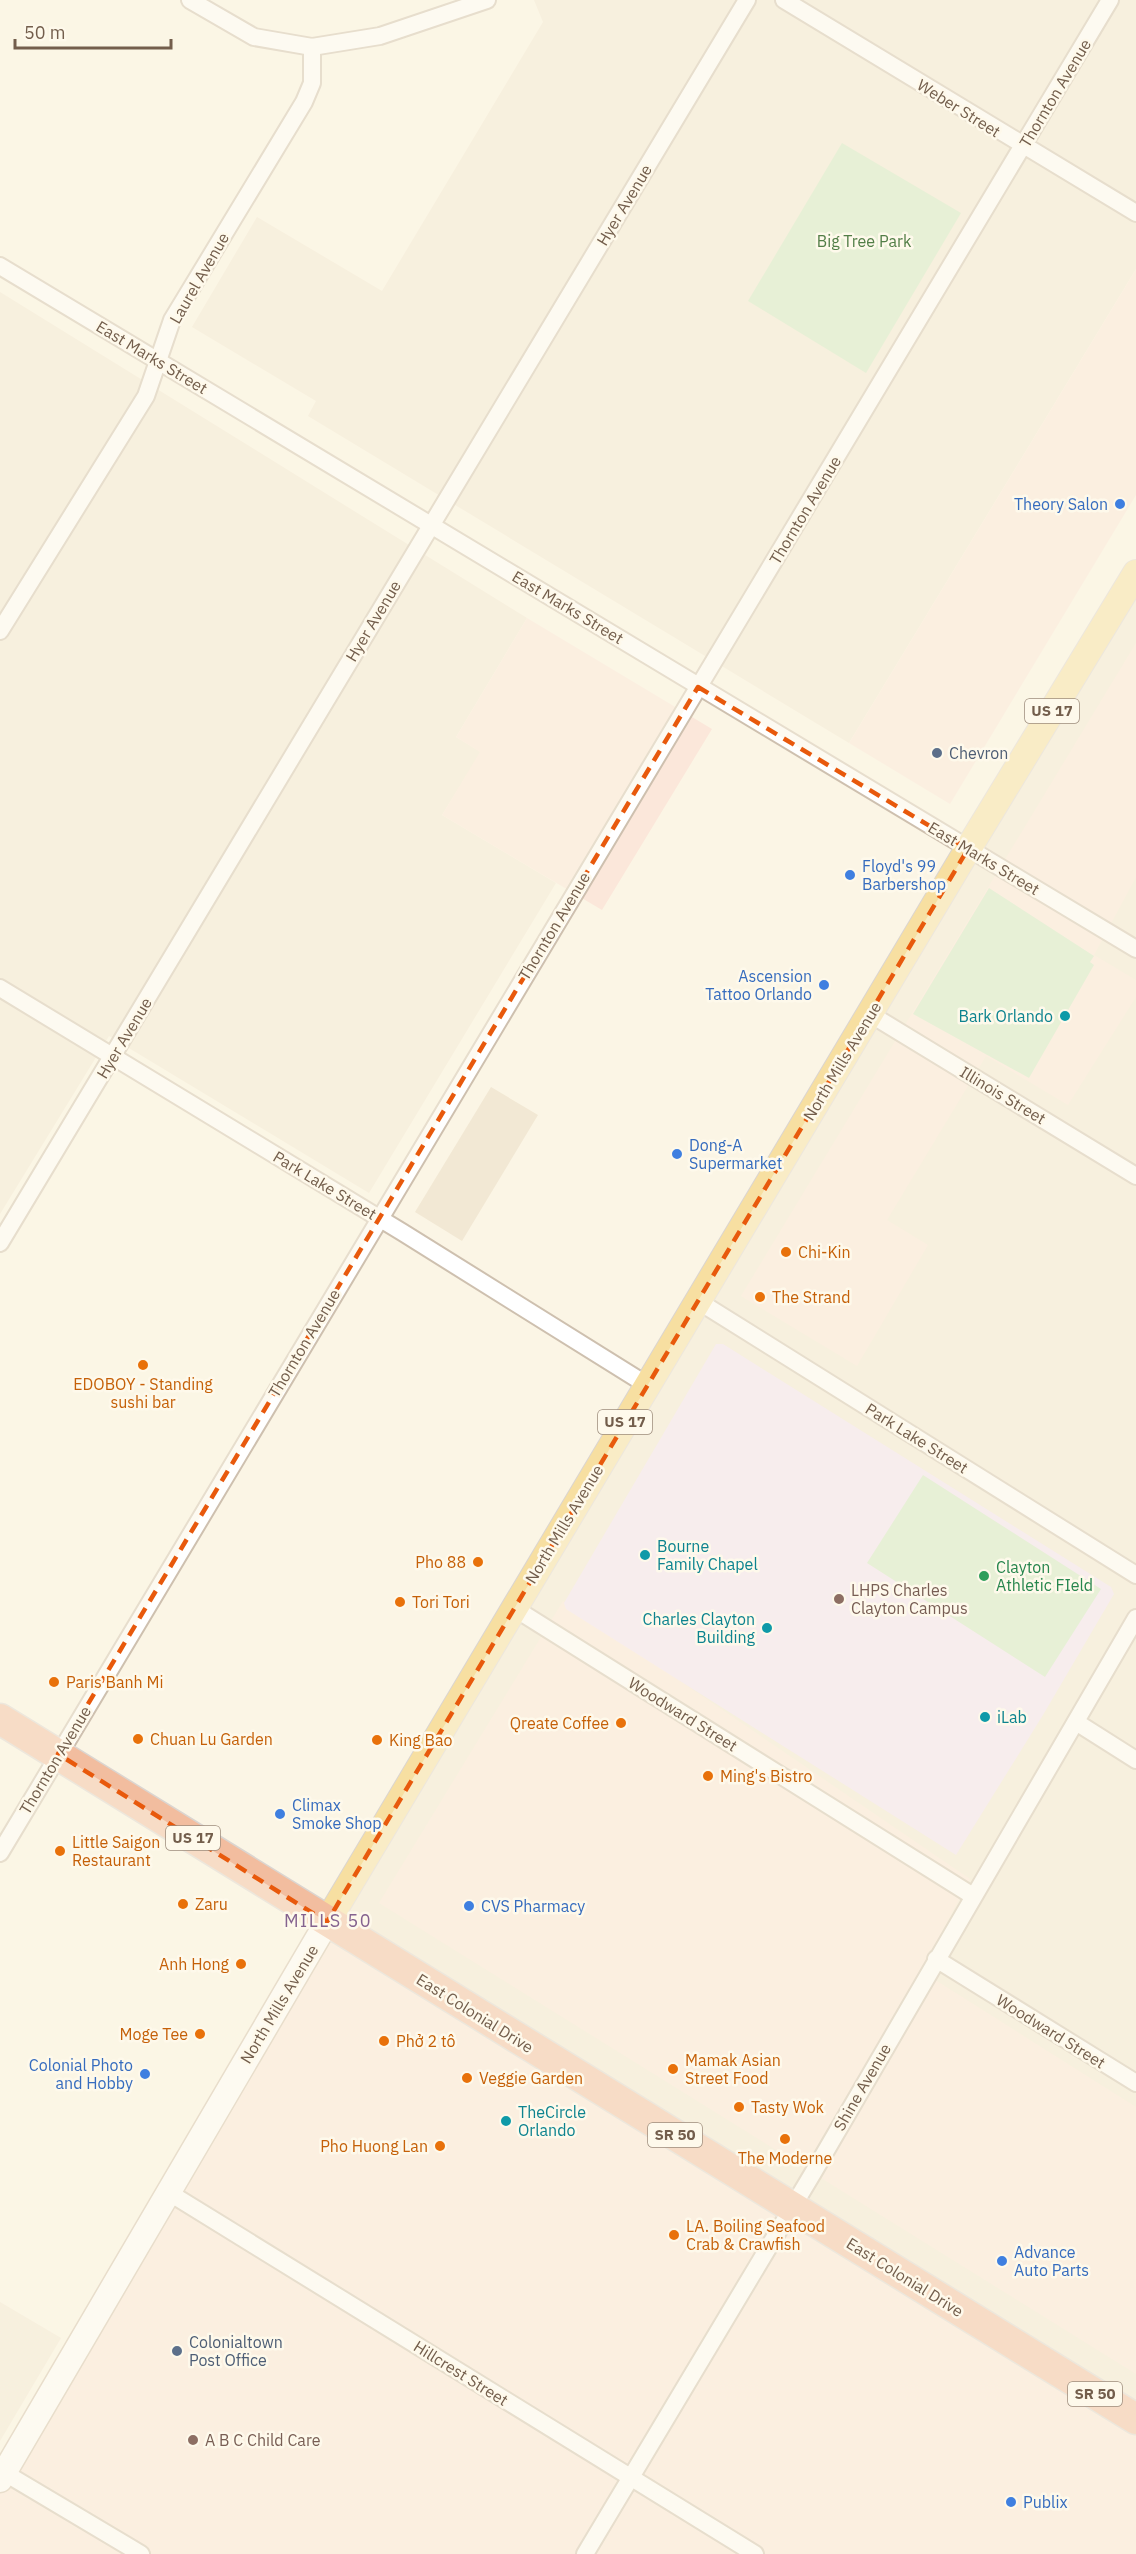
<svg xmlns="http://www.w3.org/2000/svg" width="1136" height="2554" font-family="'IBM Plex Sans',sans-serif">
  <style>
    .residential { fill: #f2e8d4 }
    .commercial { fill: #fbe7da }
    .education { fill: #f2e2f7 }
    .green { fill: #cfe8c4 }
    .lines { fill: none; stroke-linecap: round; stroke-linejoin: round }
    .street-casing { stroke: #cec0af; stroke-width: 20 }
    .secondary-casing { stroke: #d1c0ac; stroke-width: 27 }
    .primary-casing { stroke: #dbd5d0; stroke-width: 28 }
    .highway-casing { stroke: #dbd5d0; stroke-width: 33 }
    .street { stroke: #fff; stroke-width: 16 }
    .secondary { stroke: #fff; stroke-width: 24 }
    .primary { stroke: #f7dfa1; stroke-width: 26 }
    .highway { stroke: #f2bd9f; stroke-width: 30 }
    .marked { fill: none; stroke: #e8590c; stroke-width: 4.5; stroke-dasharray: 12 8; stroke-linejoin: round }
    .shop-dot { fill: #3f7fe0; stroke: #fef9eb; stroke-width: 2 }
    .service-dot { fill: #5c6f8a; stroke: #fef9eb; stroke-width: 2 }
    .culture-dot { fill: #0f9aa8; stroke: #fef9eb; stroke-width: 2 }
    .food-dot { fill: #e8710a; stroke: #fef9eb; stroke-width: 2 }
    .leisure-dot { fill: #2e9e5b; stroke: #fef9eb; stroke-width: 2 }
    .education-dot { fill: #8d6e63; stroke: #fef9eb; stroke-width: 2 }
    .labels { text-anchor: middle; stroke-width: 5; stroke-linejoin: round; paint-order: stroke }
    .shield { fill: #fef9eb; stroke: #9d8c7c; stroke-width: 1.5 }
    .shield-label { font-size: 15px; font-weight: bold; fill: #735e4c }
    .street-label { font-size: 16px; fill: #735e4c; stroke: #fef9eb }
    .park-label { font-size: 16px; fill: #527e47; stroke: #fef9eb }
    .shop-label { font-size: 16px; fill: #366cbe; stroke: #fef9eb; text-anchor: start }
    .service-label { font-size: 16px; fill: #4e5e75; stroke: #fef9eb; text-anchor: start }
    .culture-label { font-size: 16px; fill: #0d838f; stroke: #fef9eb; text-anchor: start }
    .food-label { font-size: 16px; fill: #c56008; stroke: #fef9eb; text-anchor: start }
    .leisure-label { font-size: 16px; fill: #27864d; stroke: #fef9eb; text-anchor: start }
    .education-label { font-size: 16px; fill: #785e54; stroke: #fef9eb; text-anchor: start }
    .neighbourhood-label { font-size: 18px; letter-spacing: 1.5px; fill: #85638f; stroke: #fef9eb }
  </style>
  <rect width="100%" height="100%" fill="#fbf5e5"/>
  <g class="residential">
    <polygon points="534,0 1136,0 1136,269 849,743 308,416 316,401 192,327 257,217 382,291 543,22"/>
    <polygon points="0,292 527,618 456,737 481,752 442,815 556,883 369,1193 109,1036 0,1214"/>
    <polygon points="1136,574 1136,2419 327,1920"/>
    <polygon points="491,1087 538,1115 462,1241 415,1212"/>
    <polygon points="0,2302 61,2338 0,2441"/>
  </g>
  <g class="commercial">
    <polygon points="1136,269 1136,495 950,804 849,743"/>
    <polygon points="527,618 712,729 602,910 442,815 480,752 456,737"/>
    <polygon points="1136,643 1136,877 1094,955 1136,980 1136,997 1068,1105 986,1056 887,1220 928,1245 857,1366 741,1296"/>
    <polygon points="563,1601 970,1879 921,1971 1136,2107 1136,2374 379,1903"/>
    <polygon points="327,1920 1136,2419 1136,2554 0,2554 0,2482"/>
  </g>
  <polygon class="education" points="716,1344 723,1344 1111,1587 1114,1594 1043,1715 956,1855 566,1609 564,1603"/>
  <g class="green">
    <polygon points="842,143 961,213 866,373 748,301"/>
    <polygon points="989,888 1094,956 1090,962 1094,965 1029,1078 913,1014"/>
    <polygon points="923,1475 1101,1589 1045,1677 867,1563"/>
  </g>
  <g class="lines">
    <g class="street-casing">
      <g id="street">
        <polyline points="190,0 254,37 312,47 380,36 487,0"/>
        <polyline points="784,0 1136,213"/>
        <polyline points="0,266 1136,949"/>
        <polyline points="0,631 146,396 172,320 304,102 312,83 312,47"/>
        <polyline points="0,988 402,1232 647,1385"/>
        <polyline points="870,1014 1136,1176"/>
        <polyline points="0,1243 747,0"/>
        <polyline points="698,1301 1136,1575"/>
        <polyline points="514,1608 973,1896"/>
        <polyline points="1076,1722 1136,1760"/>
        <polyline points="0,1853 1110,0"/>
        <polyline points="936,1959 1136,2083"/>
        <polyline points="168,2192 755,2554"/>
        <polyline points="0,2470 141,2554"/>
        <polyline points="585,2554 813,2173 1136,1618"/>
      </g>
    </g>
    <g class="secondary-casing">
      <polyline id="secondary" points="0,2480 327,1922"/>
    </g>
    <g class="primary-casing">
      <polyline id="primary" points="327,1922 968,849 1136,573"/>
    </g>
    <g class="highway-casing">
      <polyline id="highway" points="0,1719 1136,2419"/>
    </g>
    <use href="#street" class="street"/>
    <use href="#secondary" class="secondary"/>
    <use href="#primary" class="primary"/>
    <use href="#highway" class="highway"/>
  </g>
  <path d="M0 0H1136V2554H0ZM698,687L968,849L327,1922L58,1754Z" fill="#fbf5e5" fill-opacity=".55" fill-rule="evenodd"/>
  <path class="marked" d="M698,687L968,849L327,1922L58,1754Z"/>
  <g class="shop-dot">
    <circle cx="1120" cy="504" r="6"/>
    <circle cx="850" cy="875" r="6"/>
    <circle cx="824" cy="985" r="6"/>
    <circle cx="677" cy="1154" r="6"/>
    <circle cx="280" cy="1814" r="6"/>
    <circle cx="469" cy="1906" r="6"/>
    <circle cx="145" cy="2074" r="6"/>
    <circle cx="1002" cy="2261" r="6"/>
    <circle cx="1011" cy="2502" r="6"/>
  </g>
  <g class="service-dot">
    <circle cx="937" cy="753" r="6"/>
    <circle cx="177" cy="2351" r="6"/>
  </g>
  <g class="culture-dot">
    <circle cx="1065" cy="1016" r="6"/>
    <circle cx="645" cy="1555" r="6"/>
    <circle cx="767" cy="1628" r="6"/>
    <circle cx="985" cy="1717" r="6"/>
    <circle cx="506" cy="2121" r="6"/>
  </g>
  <g class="food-dot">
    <circle cx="786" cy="1252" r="6"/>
    <circle cx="760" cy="1297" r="6"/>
    <circle cx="143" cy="1365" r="6"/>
    <circle cx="478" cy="1562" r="6"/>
    <circle cx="400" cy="1602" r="6"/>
    <circle cx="54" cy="1682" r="6"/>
    <circle cx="621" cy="1723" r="6"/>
    <circle cx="138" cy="1739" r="6"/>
    <circle cx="377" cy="1740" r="6"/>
    <circle cx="708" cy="1776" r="6"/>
    <circle cx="60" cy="1851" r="6"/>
    <circle cx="183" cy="1904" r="6"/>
    <circle cx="241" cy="1964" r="6"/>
    <circle cx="200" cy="2034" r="6"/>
    <circle cx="384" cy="2041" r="6"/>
    <circle cx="673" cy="2069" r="6"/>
    <circle cx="467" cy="2078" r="6"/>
    <circle cx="739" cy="2107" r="6"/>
    <circle cx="785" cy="2139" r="6"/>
    <circle cx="440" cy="2146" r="6"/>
    <circle cx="674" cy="2235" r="6"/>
  </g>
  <circle class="leisure-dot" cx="984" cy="1576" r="6"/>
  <g class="education-dot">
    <circle cx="839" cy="1599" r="6"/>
    <circle cx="193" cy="2440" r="6"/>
  </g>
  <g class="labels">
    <g class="shield">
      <rect x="1025" y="699" width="54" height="24" rx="4.5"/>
      <rect x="598" y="1410" width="54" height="24" rx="4.5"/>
      <rect x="166" y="1826" width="54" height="24" rx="4.5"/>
      <rect x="648" y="2123" width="54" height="24" rx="4.5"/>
      <rect x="1068" y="2382" width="54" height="24" rx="4.5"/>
    </g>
    <g class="shield-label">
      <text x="1052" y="716">US 17</text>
      <text x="625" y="1427">US 17</text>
      <text x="193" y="1843">US 17</text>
      <text x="675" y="2140">SR 50</text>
      <text x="1095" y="2399">SR 50</text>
    </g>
    <g class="street-label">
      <text transform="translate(1055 93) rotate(-59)" y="6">Thornton Avenue</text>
      <text transform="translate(959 108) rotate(32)" y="6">Weber Street</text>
      <text transform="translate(624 205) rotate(-59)" y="6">Hyer Avenue</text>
      <text transform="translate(199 278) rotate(-60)" y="6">Laurel Avenue</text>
      <text transform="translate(152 357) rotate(31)" y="6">East Marks Street</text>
      <text transform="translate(805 510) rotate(-59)" y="6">Thornton Avenue</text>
      <text transform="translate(568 607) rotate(31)" y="6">East Marks Street</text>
      <text transform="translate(373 621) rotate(-59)" y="6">Hyer Avenue</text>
      <text transform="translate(984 858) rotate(31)" y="6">East Marks Street</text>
      <text transform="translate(554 926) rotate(-59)" y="6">Thornton Avenue</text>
      <text transform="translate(124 1038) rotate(-59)" y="6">Hyer Avenue</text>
      <text transform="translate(842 1061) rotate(-59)" y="6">North Mills Avenue</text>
      <text transform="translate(1003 1095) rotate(31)" y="6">Illinois Street</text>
      <text transform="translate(325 1185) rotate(31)" y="6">Park Lake Street</text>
      <text transform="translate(304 1343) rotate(-59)" y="6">Thornton Avenue</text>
      <text transform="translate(917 1438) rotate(32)" y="6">Park Lake Street</text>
      <text transform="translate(564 1524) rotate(-59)" y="6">North Mills Avenue</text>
      <text transform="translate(683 1714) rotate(32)" y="6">Woodward Street</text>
      <text transform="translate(55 1760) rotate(-59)" y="6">Thornton Avenue</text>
      <text transform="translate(279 2004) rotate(-59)" y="6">North Mills Avenue</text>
      <text transform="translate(475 2013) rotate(32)" y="6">East Colonial Drive</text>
      <text transform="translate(1051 2031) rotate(32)" y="6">Woodward Street</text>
      <text transform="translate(862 2087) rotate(-60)" y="6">Shine Avenue</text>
      <text transform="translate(905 2277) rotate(32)" y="6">East Colonial Drive</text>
      <text transform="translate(461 2373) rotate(32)" y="6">Hillcrest Street</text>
    </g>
    <g class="park-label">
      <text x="864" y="247">Big Tree Park</text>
    </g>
    <g class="shop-label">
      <text x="1108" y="510" text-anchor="end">Theory Salon</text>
      <text x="862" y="872">Floyd's 99<tspan x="862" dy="18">Barbershop</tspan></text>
      <text x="812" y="982" text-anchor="end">Ascension<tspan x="812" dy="18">Tattoo Orlando</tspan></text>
      <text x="689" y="1151">Dong-A<tspan x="689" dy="18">Supermarket</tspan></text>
      <text x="292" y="1811">Climax<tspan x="292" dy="18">Smoke Shop</tspan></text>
      <text x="481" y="1912">CVS Pharmacy</text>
      <text x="133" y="2071" text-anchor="end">Colonial Photo<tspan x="133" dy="18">and Hobby</tspan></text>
      <text x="1014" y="2258">Advance<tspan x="1014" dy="18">Auto Parts</tspan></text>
      <text x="1023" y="2508">Publix</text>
    </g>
    <g class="service-label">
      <text x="949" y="759">Chevron</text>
      <text x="189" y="2348">Colonialtown<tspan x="189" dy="18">Post Office</tspan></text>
    </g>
    <g class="culture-label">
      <text x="1053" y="1022" text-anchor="end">Bark Orlando</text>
      <text x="657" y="1552">Bourne<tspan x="657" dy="18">Family Chapel</tspan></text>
      <text x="755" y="1625" text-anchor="end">Charles Clayton<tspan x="755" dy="18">Building</tspan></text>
      <text x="997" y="1723">iLab</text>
      <text x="518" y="2118">TheCircle<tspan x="518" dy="18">Orlando</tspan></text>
    </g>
    <g class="food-label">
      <text x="798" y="1258">Chi-Kin</text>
      <text x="772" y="1303">The Strand</text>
      <text x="143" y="1390" text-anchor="middle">EDOBOY - Standing<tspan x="143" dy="18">sushi bar</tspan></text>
      <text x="466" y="1568" text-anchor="end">Pho 88</text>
      <text x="412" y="1608">Tori Tori</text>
      <text x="66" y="1688">Paris Banh Mi</text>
      <text x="609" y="1729" text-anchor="end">Qreate Coffee</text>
      <text x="150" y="1745">Chuan Lu Garden</text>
      <text x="389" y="1746">King Bao</text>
      <text x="720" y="1782">Ming's Bistro</text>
      <text x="72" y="1848">Little Saigon<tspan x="72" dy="18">Restaurant</tspan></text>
      <text x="195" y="1910">Zaru</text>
      <text x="229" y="1970" text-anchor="end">Anh Hong</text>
      <text x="188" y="2040" text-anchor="end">Moge Tee</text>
      <text x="396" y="2047">Phở 2 tô</text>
      <text x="685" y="2066">Mamak Asian<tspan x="685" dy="18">Street Food</tspan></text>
      <text x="479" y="2084">Veggie Garden</text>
      <text x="751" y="2113">Tasty Wok</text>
      <text x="428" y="2152" text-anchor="end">Pho Huong Lan</text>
      <text x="785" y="2164" text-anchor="middle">The Moderne</text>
      <text x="686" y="2232">LA. Boiling Seafood<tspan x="686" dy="18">Crab &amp; Crawfish</tspan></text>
    </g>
    <g class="leisure-label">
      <text x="996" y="1573">Clayton<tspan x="996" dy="18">Athletic FIeld</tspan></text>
    </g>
    <g class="education-label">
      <text x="851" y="1596">LHPS Charles<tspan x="851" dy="18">Clayton Campus</tspan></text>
      <text x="205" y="2446">A B C Child Care</text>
    </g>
    <g class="neighbourhood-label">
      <text x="328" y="1927">MILLS 50</text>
    </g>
  </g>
  <path d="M15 39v9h156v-9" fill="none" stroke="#735e4c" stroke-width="3"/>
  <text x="24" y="39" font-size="18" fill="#735e4c" stroke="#fef9eb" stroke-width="4.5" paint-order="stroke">50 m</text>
</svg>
